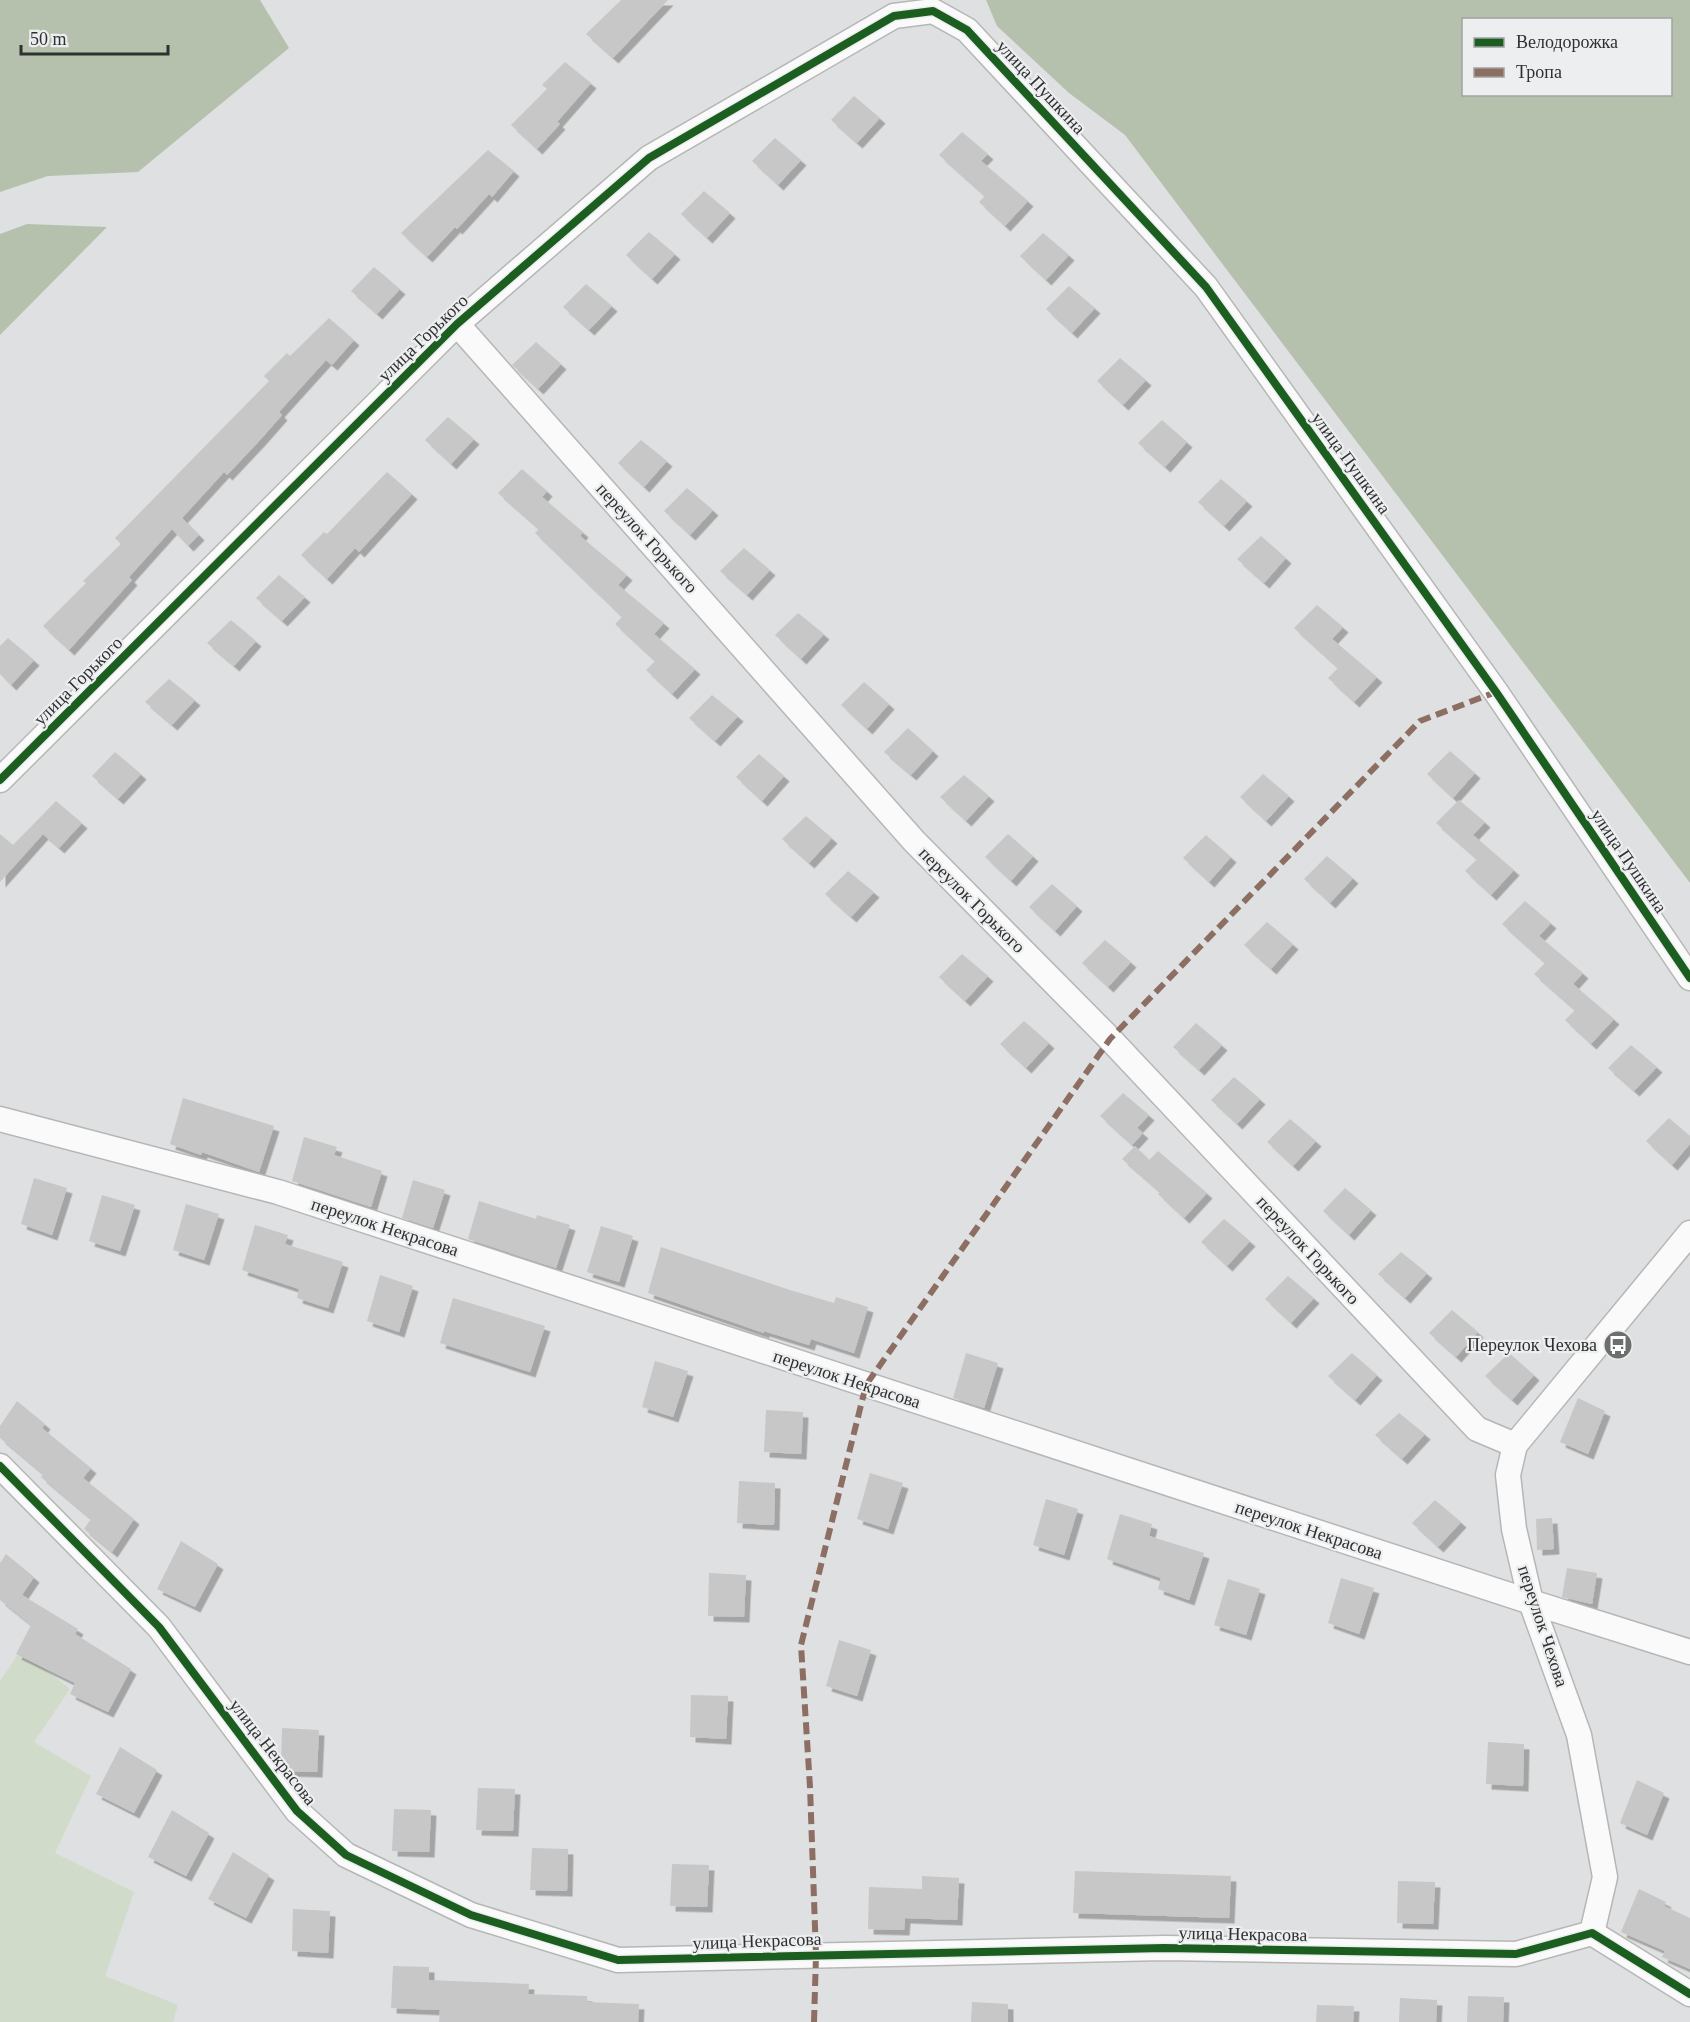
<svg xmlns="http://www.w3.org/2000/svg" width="1690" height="2022" font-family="'Times New Roman',serif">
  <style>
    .green { fill: #d1dbca }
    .forest { fill: #b5c1ad; fill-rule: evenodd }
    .building { fill: #c6c7c6; filter: url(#shadow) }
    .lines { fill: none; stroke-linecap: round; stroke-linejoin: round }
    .minor-casing { stroke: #b6b6b7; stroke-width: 27 }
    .minor { stroke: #fafafa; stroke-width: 24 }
    .quiet { stroke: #8d6e63; stroke-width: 6; stroke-dasharray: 12 6; stroke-linecap: butt }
    .cycleway-casing { stroke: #eceeef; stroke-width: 11 }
    .cycleway { stroke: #1b5e20; stroke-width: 8 }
    .labels { text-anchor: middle; stroke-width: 4.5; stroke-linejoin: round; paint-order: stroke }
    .street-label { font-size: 18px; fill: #2f3030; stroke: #eceeef }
    .poi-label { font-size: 18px; fill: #2f3030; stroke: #eceeef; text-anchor: end }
  </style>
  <defs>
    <filter id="shadow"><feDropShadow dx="5.5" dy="5.5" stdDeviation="0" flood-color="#0004"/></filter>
  </defs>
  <rect width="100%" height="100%" fill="#dfe0e1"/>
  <polygon class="green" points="21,1650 70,1689 34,1742 91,1776 55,1853 134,1892 105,1976 178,2005 173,2022 0,2022 0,1681"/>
  <g class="forest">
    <polygon points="0,0 260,0 289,48 138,172 48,176 0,192"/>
    <path d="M986,0H1690V883L1125,135L1069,93L997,26ZM1464,20H1670V94H1464Z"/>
    <polygon points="27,224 107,227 0,335 0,234"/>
  </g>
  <g class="building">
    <polygon points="621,0 668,0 613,58 586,34"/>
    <polygon points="565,62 591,83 557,122 560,124 537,149 511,125 547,89 542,85"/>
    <polygon points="854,96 880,118 857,143 831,120"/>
    <polygon points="962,132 988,154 981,161 1028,201 1005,226 979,202 985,196 939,155"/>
    <polygon points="775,138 801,160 778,185 752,161"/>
    <polygon points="488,150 514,171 492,197 489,194 457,229 455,227 427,257 401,233"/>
    <polygon points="704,191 730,213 707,238 681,214"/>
    <polygon points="649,232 675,254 652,279 626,255"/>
    <polygon points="1043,233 1069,255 1046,280 1020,256"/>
    <polygon points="374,267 400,289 377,314 351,291"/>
    <polygon points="586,284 612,306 589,330 563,307"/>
    <polygon points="1069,286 1095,308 1072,333 1046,309"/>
    <polygon points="329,318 354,340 332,365 326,360 279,412 282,415 260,440 227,475 224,472 182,518 199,535 188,546 172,529 129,577 132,580 69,650 43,626 86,583 83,581 121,544 115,538 269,381 264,376 287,353 290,356"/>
    <polygon points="536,342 561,364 538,389 512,365"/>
    <polygon points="1120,358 1146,380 1123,405 1097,381"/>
    <polygon points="448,417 474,439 451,464 425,440"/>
    <polygon points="1162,420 1187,442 1165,467 1138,443"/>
    <polygon points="641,440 667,461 644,487 618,463"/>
    <polygon points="522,469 547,491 542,497 583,532 580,536 627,575 618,585 664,623 654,634 695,669 672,694 646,670 655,661 615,624 622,617 535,533 539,529 498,493"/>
    <polygon points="387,472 412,494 359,552 355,548 327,579 301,555 324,532 327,534"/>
    <polygon points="1221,479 1247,501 1224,526 1198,502"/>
    <polygon points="687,488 713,510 690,535 664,511"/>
    <polygon points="1261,536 1286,558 1264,583 1237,559"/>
    <polygon points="744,548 770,570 747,595 720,571"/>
    <polygon points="279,575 305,597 282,621 256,598"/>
    <polygon points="1317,605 1343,627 1332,639 1377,677 1354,702 1328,678 1338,668 1294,628"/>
    <polygon points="798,613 824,634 801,659 775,635"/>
    <polygon points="231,620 256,641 234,666 207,643"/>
    <polygon points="8,638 34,660 11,685 0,674 0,646"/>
    <polygon points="169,679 195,700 172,725 145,702"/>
    <polygon points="864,682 889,704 867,729 841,705"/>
    <polygon points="712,695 738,716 715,741 689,718"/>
    <polygon points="908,728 933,751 911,775 884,752"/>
    <polygon points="1450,751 1475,773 1453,798 1427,774"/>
    <polygon points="115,752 141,774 118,799 92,776"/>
    <polygon points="759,754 784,776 762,801 736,777"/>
    <polygon points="1263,774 1289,796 1266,821 1240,797"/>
    <polygon points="964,775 989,796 966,821 940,797"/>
    <polygon points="1459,800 1485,822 1473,835 1514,870 1491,895 1465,871 1477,859 1436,823"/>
    <polygon points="56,801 82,823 59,848 43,834 0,882 0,834 13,845"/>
    <polygon points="806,816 832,838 809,863 782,839"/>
    <polygon points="1008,834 1033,856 1011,881 985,857"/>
    <polygon points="1206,835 1231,857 1209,882 1183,858"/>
    <polygon points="1327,856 1353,878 1330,903 1304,879"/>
    <polygon points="848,871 874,892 851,917 825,894"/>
    <polygon points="1052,884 1077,906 1055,931 1029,907"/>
    <polygon points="1525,901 1551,923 1539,936 1583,973 1573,984 1614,1019 1591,1044 1565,1020 1575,1010 1534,974 1545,963 1502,924"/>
    <polygon points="1267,922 1293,944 1271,969 1244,945"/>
    <polygon points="1105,940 1131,962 1108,987 1082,963"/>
    <polygon points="962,954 988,976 965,1001 939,977"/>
    <polygon points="1024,1021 1049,1043 1026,1068 1000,1044"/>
    <polygon points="1196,1023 1222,1045 1199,1070 1173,1047"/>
    <polygon points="1631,1045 1657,1067 1634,1091 1608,1068"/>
    <polygon points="1234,1077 1260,1099 1237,1124 1211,1100"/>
    <polygon points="1123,1093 1149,1115 1137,1128 1143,1133 1132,1145 1100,1116"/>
    <polygon points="183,1098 274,1126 259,1172 202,1152 201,1155 170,1144"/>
    <polygon points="1669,1118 1690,1136 1690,1144 1672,1165 1646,1141"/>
    <polygon points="1290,1119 1316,1141 1293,1166 1267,1142"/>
    <polygon points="304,1137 337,1147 334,1155 382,1171 371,1207 292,1181"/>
    <polygon points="1135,1146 1149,1160 1158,1151 1207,1193 1184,1218 1158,1194 1160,1192 1122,1159"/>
    <polygon points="34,1178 67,1188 52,1235 21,1224"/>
    <polygon points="413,1180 445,1190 433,1228 402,1218"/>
    <polygon points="1345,1188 1371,1210 1349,1235 1323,1211"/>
    <polygon points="102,1195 135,1205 120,1251 89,1241"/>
    <polygon points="479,1201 536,1219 537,1215 570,1225 556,1268 468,1239"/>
    <polygon points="186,1204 219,1214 204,1260 173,1250"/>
    <polygon points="1224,1219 1250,1241 1227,1266 1201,1242"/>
    <polygon points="255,1225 288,1235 285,1244 343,1262 328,1308 297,1298 299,1289 242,1270"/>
    <polygon points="601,1226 633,1236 619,1282 587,1272"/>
    <polygon points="661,1247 790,1290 834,1303 836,1297 868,1307 854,1353 811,1339 809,1345 764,1331 764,1333 648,1293"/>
    <polygon points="1401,1252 1427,1273 1405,1298 1378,1274"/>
    <polygon points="380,1275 413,1286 399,1332 367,1321"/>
    <polygon points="1288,1276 1314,1298 1291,1323 1265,1299"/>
    <polygon points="453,1298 545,1326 530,1372 440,1343"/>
    <polygon points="1452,1310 1478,1332 1456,1357 1429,1333"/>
    <polygon points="966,1353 998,1363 984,1408 953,1398"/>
    <polygon points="1352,1353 1377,1375 1355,1400 1328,1376"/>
    <polygon points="1509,1353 1534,1375 1512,1400 1485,1376"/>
    <polygon points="655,1361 688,1371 673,1417 642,1407"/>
    <polygon points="1578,1398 1605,1411 1588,1454 1560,1442"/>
    <polygon points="17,1401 45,1424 42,1428 91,1468 83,1478 134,1519 112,1552 84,1529 91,1519 41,1477 43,1474 0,1438 0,1426"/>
    <polygon points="766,1410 803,1412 801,1454 764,1452"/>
    <polygon points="1399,1413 1425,1434 1402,1459 1375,1435"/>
    <polygon points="870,1473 903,1483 888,1529 857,1519"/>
    <polygon points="739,1481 775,1483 774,1525 737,1523"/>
    <polygon points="1046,1499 1078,1509 1064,1555 1033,1545"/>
    <polygon points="1435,1500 1461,1522 1438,1547 1412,1523"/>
    <polygon points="1120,1514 1152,1524 1149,1536 1204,1553 1189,1600 1158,1589 1161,1578 1107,1559"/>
    <polygon points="1552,1518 1554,1549 1537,1550 1536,1519"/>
    <polygon points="181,1541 218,1564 195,1607 157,1589"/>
    <polygon points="6,1554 34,1577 22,1595 78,1629 75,1634 131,1669 108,1712 70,1694 75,1683 16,1654 31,1625 0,1600 0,1563"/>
    <polygon points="1567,1568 1597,1573 1592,1604 1562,1597"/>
    <polygon points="709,1573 746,1575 744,1617 708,1616"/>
    <polygon points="1341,1578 1374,1588 1359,1634 1328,1623"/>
    <polygon points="1228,1579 1260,1589 1246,1635 1214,1625"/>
    <polygon points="839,1640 871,1650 857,1696 826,1686"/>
    <polygon points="691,1695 728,1696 726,1739 690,1737"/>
    <polygon points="282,1728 319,1730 317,1772 284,1771 281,1766"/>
    <polygon points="1488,1742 1524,1744 1523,1786 1486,1784"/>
    <polygon points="120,1747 157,1770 134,1813 96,1794"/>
    <polygon points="1637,1780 1664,1793 1647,1835 1620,1823"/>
    <polygon points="478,1788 515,1789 513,1831 476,1830"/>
    <polygon points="394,1809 431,1810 429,1852 392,1851"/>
    <polygon points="172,1810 209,1833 186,1876 148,1857"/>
    <polygon points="532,1848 568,1849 567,1891 530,1890"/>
    <polygon points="233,1852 269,1875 246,1918 208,1899"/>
    <polygon points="672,1864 709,1865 707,1907 670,1906"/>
    <polygon points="1075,1871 1231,1876 1229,1918 1073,1913"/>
    <polygon points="922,1876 959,1878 957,1920 905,1918 904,1930 868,1929 869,1887 922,1889"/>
    <polygon points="1398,1881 1435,1882 1433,1924 1397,1923"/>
    <polygon points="1639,1889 1666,1902 1664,1906 1690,1918 1690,1969 1662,1957 1665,1951 1621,1932"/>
    <polygon points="293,1909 330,1911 328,1953 292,1951"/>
    <polygon points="393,1966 429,1967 429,1980 529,1984 528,1994 587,1996 587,2002 639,2004 638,2022 439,2022 440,2010 391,2008"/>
    <polygon points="1468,1996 1504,1997 1503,2022 1467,2022"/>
    <polygon points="1400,1998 1437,2000 1436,2022 1399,2022"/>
    <polygon points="972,2002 1008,2004 1008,2022 971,2022"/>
    <polygon points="1317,2005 1354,2006 1353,2022 1316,2022"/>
  </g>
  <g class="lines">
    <g class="minor-casing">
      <g id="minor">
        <polyline points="457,324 914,841 1110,1039 1477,1429 1515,1445"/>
        <polyline points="0,780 457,324 649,158 894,16 933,11 967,30 1206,287 1496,692 1690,978"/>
        <polyline points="0,1119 278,1192 1531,1602 1690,1652"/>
        <polyline points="0,1466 159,1627 297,1811 346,1855 471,1915 618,1960 1164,1948 1516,1954 1592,1933 1690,1994"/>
        <polyline points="1592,1933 1605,1877 1579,1735 1531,1602 1514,1529 1508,1475 1515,1445 1690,1233"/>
      </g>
    </g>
    <use href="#minor" class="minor"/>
    <polyline class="quiet" points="814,2022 816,1955 810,1787 801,1645 866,1385 1110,1039 1420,721 1496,692"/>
    <g class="cycleway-casing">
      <g id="cycleway">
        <polyline points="0,780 457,324 649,158 894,16 933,11 967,30 1206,287 1496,692 1690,978"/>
        <polyline points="0,1466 159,1627 297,1811 346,1855 471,1915 618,1960 1164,1948 1516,1954 1592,1933 1690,1994"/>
      </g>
    </g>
    <use href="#cycleway" class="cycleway"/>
  </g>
  <defs>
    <g id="bus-disc" transform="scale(1.5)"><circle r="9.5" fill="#6d6e6e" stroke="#eceeef"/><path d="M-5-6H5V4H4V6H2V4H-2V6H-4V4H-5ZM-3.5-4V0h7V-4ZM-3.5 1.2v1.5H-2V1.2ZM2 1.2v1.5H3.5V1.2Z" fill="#fff"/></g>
  </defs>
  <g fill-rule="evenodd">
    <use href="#bus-disc" x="1618" y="1345"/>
  </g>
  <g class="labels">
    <g class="street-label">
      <text transform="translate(1041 87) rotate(47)" y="6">улица Пушкина</text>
      <text transform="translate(423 338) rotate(-44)" y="6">улица Горького</text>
      <text transform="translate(1351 463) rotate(54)" y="6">улица Пушкина</text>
      <text transform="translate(647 538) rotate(48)" y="6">переулок Горького</text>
      <text transform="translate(78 681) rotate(-45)" y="6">улица Горького</text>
      <text transform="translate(1629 861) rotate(56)" y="6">улица Пушкина</text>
      <text transform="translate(972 900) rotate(45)" y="6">переулок Горького</text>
      <text transform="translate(385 1227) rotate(18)" y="6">переулок Некрасова</text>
      <text transform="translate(1308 1250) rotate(47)" y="6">переулок Горького</text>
      <text transform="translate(847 1379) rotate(18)" y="6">переулок Некрасова</text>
      <text transform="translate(1309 1530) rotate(18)" y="6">переулок Некрасова</text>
      <text transform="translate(1543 1626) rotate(72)" y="6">переулок Чехова</text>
      <text transform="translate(273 1752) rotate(52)" y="6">улица Некрасова</text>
      <text transform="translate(1243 1934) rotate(1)" y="6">улица Некрасова</text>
      <text transform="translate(757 1941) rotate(-2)" y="6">улица Некрасова</text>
    </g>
    <g class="poi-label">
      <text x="1597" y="1351">Переулок Чехова</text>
    </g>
  </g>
  <rect x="1462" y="18" width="210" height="78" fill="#eceeef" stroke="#a0a2a3" stroke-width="1.5"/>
  <rect x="1474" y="38" width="30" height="9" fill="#1b5e20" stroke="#a0a2a3" stroke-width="1.5"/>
  <text x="1516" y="48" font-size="18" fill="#2f3030">Велодорожка</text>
  <rect x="1474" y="68" width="30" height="9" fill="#8d6e63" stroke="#a0a2a3" stroke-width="1.5"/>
  <text x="1516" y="78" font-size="18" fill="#2f3030">Тропа</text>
  <path d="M21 45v9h147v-9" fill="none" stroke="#2f3030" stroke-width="3"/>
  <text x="30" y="45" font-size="18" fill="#2f3030" stroke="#eceeef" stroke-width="4.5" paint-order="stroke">50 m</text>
</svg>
